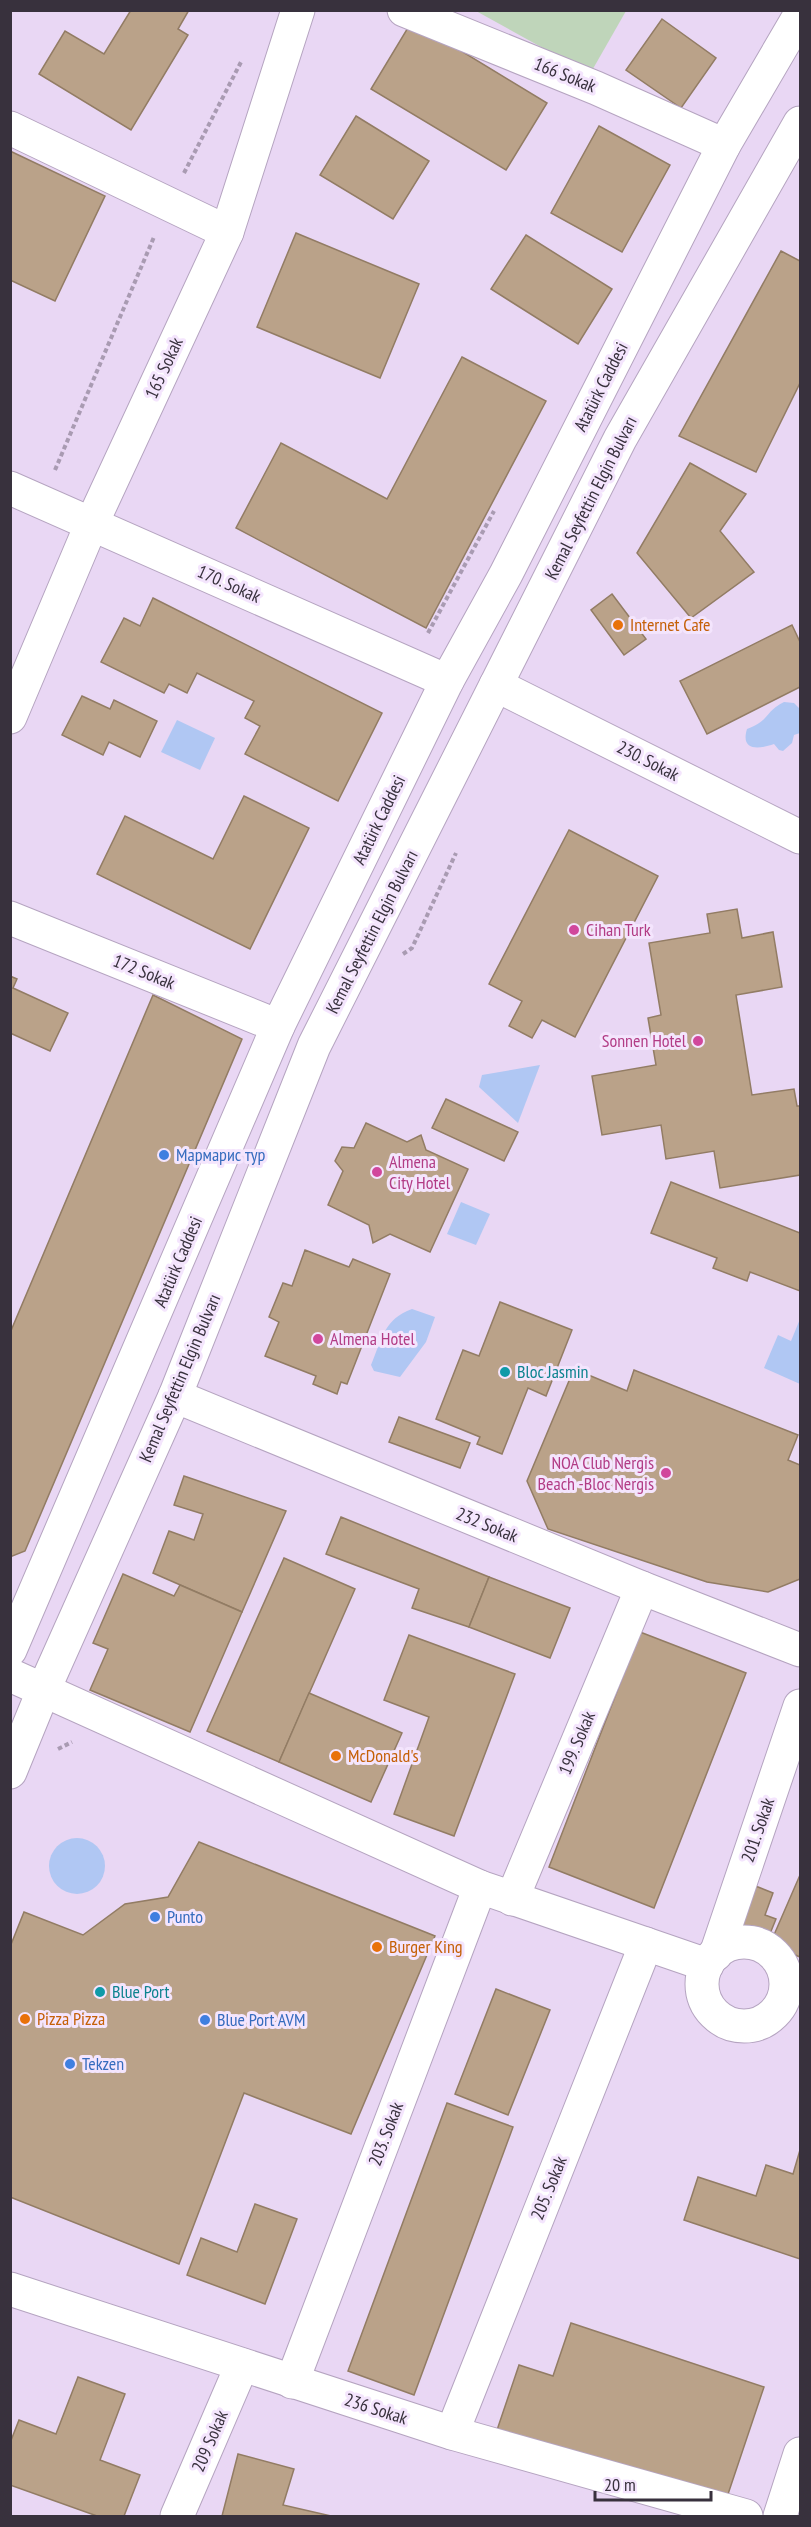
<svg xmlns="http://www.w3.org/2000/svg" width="811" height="2527" font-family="'PT Sans Narrow',sans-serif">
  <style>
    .green { fill: #bfd5ba }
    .water { fill: #b0c7f3 }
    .building { fill: #baa289; stroke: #927c64; stroke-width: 1.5 }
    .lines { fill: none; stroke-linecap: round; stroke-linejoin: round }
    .street-casing { stroke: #b5a4c0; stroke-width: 35 }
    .secondary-casing { stroke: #b5a4c0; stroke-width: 35 }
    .path { stroke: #a99bb2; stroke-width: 4; stroke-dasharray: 4.5 3; stroke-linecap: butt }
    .street { stroke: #fff; stroke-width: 33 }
    .secondary { stroke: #fff; stroke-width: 33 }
    .food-dot { fill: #e8710a; stroke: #f4e5fd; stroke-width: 2 }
    .hotel-dot { fill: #d1479c; stroke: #f4e5fd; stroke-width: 2 }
    .shop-dot { fill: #3f7fe0; stroke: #f4e5fd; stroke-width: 2 }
    .culture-dot { fill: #0f9aa8; stroke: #f4e5fd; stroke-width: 2 }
    .labels { text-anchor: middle; stroke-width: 6; stroke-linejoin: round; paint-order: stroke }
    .street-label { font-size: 18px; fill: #38313d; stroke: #f4e5fd }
    .food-label { font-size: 18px; fill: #c56008; stroke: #f4e5fd; text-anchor: start }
    .hotel-label { font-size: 18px; fill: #b23c85; stroke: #f4e5fd; text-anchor: start }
    .shop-label { font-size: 18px; fill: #366cbe; stroke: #f4e5fd; text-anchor: start }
    .culture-label { font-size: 18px; fill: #0d838f; stroke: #f4e5fd; text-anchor: start }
  </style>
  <rect width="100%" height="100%" fill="#e9d7f4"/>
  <polygon class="green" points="476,11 626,11 590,74"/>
  <g class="water">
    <path d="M784,702L794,703L800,709V733L794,735L792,743L783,751L779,750L774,744C760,749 740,752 747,729C770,721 764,712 784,702Z"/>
    <polygon points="177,720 215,738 200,770 161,752"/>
    <polygon points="540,1065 518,1123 479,1087 482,1075"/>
    <polygon points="461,1202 490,1214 476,1245 447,1234"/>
    <path d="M412,1309L435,1317L426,1342L400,1377L374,1371L371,1365C382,1339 384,1319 412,1309Z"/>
    <polygon points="800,1319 800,1384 764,1368 778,1335 791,1341"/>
    <circle cx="77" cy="1866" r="28"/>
  </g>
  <g class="building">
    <polygon points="131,10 189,10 178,29 188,35 131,130 39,74 65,31 104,54"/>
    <polygon points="662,19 716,58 681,108 626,70"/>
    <polygon points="412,21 547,103 506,170 371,89"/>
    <polygon points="356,116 429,161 393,219 320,175"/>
    <polygon points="599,126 670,165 622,252 551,213"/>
    <polygon points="10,151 105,196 55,301 10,280"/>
    <polygon points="296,233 419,284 380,378 257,327"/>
    <polygon points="526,235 612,289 578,344 491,289"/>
    <polygon points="781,251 800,261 800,383 756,472 679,436"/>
    <polygon points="462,357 546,401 426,628 236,528 281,443 387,499"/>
    <polygon points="690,463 746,494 720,531 754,572 691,618 637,553"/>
    <polygon points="612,594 646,639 624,655 591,610"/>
    <polygon points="153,598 382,713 338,801 245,754 260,726 245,718 254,701 197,673 187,693 169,684 164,693 101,662 124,618 140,626"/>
    <polygon points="792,625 800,642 800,687 707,734 680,681"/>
    <polygon points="82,696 110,709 114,700 157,721 140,757 109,742 103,755 62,735"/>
    <polygon points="244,796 309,828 250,949 97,874 125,816 213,859"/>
    <polygon points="569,830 658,876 575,1037 542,1020 532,1038 509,1026 522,1001 489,984"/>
    <polygon points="737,909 742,938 773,932 782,987 736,995 752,1095 794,1089 797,1106 800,1106 800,1175 720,1188 714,1151 666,1159 661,1125 602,1135 592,1076 656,1065 648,1018 661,1015 649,943 710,933 707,914"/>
    <polygon points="10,976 17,979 13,988 68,1013 50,1051 10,1033"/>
    <polygon points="153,995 242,1039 25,1551 10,1557 10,1333"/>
    <polygon points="446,1099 518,1132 504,1161 432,1128"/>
    <polygon points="366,1123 407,1142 421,1135 426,1150 468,1169 430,1252 390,1234 373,1243 369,1225 328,1205 343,1171 335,1161 342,1147 354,1148"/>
    <polygon points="671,1182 800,1233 800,1291 750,1272 747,1281 713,1268 717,1258 651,1233"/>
    <polygon points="305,1250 349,1267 353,1259 390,1274 347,1384 341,1382 337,1394 313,1384 316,1376 265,1356 279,1322 269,1317 283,1283 292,1286"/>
    <polygon points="500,1302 572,1330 546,1396 528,1388 502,1454 477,1444 480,1437 436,1419 463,1350 479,1356"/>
    <polygon points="574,1369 627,1391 634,1370 798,1435 788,1460 800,1465 800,1579 768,1592 707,1582 548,1529 527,1481"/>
    <polygon points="399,1417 470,1443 460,1468 389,1442"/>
    <polygon points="184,1476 286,1511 242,1612 153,1573 169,1531 194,1540 203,1514 174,1505"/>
    <polygon points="341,1517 489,1577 469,1627 412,1608 419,1589 326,1554"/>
    <polygon points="284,1558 355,1589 279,1762 207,1731"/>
    <polygon points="123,1574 174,1596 180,1585 242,1612 190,1732 90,1690 108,1649 93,1643"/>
    <polygon points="489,1577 570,1608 550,1658 469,1627"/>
    <polygon points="640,1632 746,1673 654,1908 549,1867"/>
    <polygon points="409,1635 515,1674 454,1836 394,1814 429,1717 384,1700"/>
    <polygon points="309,1693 402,1733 371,1802 279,1762"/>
    <polygon points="199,1842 435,1936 351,2134 244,2093 179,2264 10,2197 10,1947 24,1912 83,1935 125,1904 168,1897"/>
    <polygon points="800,1875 800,1957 770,1944"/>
    <polygon points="748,1883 773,1893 765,1915 776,1919 767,1941 731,1927"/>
    <polygon points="496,1989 550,2010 508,2115 455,2094"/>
    <polygon points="447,2103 513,2127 414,2395 348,2371"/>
    <polygon points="800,2150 800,2259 684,2220 698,2177 756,2196 766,2165 793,2174"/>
    <polygon points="255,2204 297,2219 265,2304 187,2275 201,2238 237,2252"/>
    <polygon points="571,2323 764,2387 723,2509 496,2433 519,2365 553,2376"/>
    <polygon points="78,2377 125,2394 100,2460 140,2475 124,2516 97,2516 10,2485 10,2443 19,2420 56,2434"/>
    <polygon points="238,2454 294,2469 283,2505 331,2516 222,2516"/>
  </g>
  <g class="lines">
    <g class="street-casing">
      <g id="street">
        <polyline points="404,10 596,88 724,145"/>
        <polyline points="10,128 227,232"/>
        <polyline points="10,488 447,681"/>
        <polyline points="496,685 800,837"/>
        <polyline points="10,717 92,523 227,232 298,10"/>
        <polyline points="10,918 278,1026"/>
        <polyline points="175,1396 642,1588 800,1650"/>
        <polyline points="512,1899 642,1588"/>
        <polyline points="716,1954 800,1706"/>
        <polyline points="10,2289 452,2433 746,2516"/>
        <polyline points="292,2382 480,1887"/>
        <polyline points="452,2433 646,1944"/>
        <polyline points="177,2516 242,2365"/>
        <polyline points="780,2516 800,2454"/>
      </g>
    </g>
    <g class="secondary-casing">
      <g id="secondary">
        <polyline points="10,1650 278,1026 447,681 506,574 724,145 800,15"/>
        <polyline points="10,1675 480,1887 707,1965"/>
        <polyline points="10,1772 44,1689 175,1396 314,1046 620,439 800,123"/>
        <circle cx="744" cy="1984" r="42"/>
      </g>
    </g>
    <g class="path">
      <polyline points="184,173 241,62"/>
      <polyline points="55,470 154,237"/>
      <polyline points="428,633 494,511"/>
      <polyline points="403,954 412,948 456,853"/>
      <polyline points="58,1749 72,1742"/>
    </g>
    <use href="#street" class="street"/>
    <use href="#secondary" class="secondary"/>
  </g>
  <g class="food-dot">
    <circle cx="618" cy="625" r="6"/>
    <circle cx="336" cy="1756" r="6"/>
    <circle cx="377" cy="1947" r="6"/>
    <circle cx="25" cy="2019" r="6"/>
  </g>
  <g class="hotel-dot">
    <circle cx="574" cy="930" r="6"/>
    <circle cx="698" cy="1041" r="6"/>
    <circle cx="377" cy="1172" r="6"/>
    <circle cx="318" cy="1339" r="6"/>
    <circle cx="666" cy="1473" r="6"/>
  </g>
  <g class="shop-dot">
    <circle cx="164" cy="1155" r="6"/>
    <circle cx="155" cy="1917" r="6"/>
    <circle cx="205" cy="2020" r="6"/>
    <circle cx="70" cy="2064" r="6"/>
  </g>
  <g class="culture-dot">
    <circle cx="505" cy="1372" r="6"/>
    <circle cx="100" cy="1992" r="6"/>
  </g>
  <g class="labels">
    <g class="street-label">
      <text transform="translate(565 75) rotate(22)" y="6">166 Sokak</text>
      <text transform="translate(164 368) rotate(-65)" y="6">165 Sokak</text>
      <text transform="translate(601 387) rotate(-63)" y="6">Atatürk Caddesi</text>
      <text transform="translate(591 498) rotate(-63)" y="6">Kemal Seyfettin Elgin Bulvarı</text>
      <text transform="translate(229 584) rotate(24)" y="6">170. Sokak</text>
      <text transform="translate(648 761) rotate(27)" y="6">230. Sokak</text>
      <text transform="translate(379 820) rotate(-64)" y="6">Atatürk Caddesi</text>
      <text transform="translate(372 932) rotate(-63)" y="6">Kemal Seyfettin Elgin Bulvarı</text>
      <text transform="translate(144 972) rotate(22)" y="6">172 Sokak</text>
      <text transform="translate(178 1262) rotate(-67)" y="6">Atatürk Caddesi</text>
      <text transform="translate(180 1378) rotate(-67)" y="6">Kemal Seyfettin Elgin Bulvarı</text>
      <text transform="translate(487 1525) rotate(22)" y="6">232 Sokak</text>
      <text transform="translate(577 1743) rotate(-67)" y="6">199. Sokak</text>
      <text transform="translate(758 1830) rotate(-71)" y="6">201. Sokak</text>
      <text transform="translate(386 2134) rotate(-69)" y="6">203. Sokak</text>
      <text transform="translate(549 2188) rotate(-68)" y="6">205. Sokak</text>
      <text transform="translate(376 2409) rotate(18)" y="6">236 Sokak</text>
      <text transform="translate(210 2441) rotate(-67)" y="6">209 Sokak</text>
    </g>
    <g class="food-label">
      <text x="630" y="631">Internet Cafe</text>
      <text x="348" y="1762">McDonald's</text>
      <text x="389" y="1953">Burger King</text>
      <text x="37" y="2025">Pizza Pizza</text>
    </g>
    <g class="hotel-label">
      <text x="586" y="936">Cihan Turk</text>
      <text x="686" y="1047" text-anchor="end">Sonnen Hotel</text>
      <text x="389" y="1168">Almena<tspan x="389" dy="21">City Hotel</tspan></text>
      <text x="330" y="1345">Almena Hotel</text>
      <text x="654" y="1469" text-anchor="end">NOA Club Nergis<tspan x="654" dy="21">Beach -Bloc Nergis</tspan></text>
    </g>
    <g class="shop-label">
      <text x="176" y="1161">Мармарис тур</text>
      <text x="167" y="1923">Punto</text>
      <text x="217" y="2026">Blue Port AVM</text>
      <text x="82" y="2070">Tekzen</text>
    </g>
    <g class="culture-label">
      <text x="517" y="1378">Bloc Jasmin</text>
      <text x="112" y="1998">Blue Port</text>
    </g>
  </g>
  <rect width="811" height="2527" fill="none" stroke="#38313d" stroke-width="24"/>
  <path d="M595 2491v9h116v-9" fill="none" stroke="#38313d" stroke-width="3"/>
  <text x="604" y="2491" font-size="18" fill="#38313d" stroke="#f4e5fd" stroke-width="4.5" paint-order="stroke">20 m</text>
</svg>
